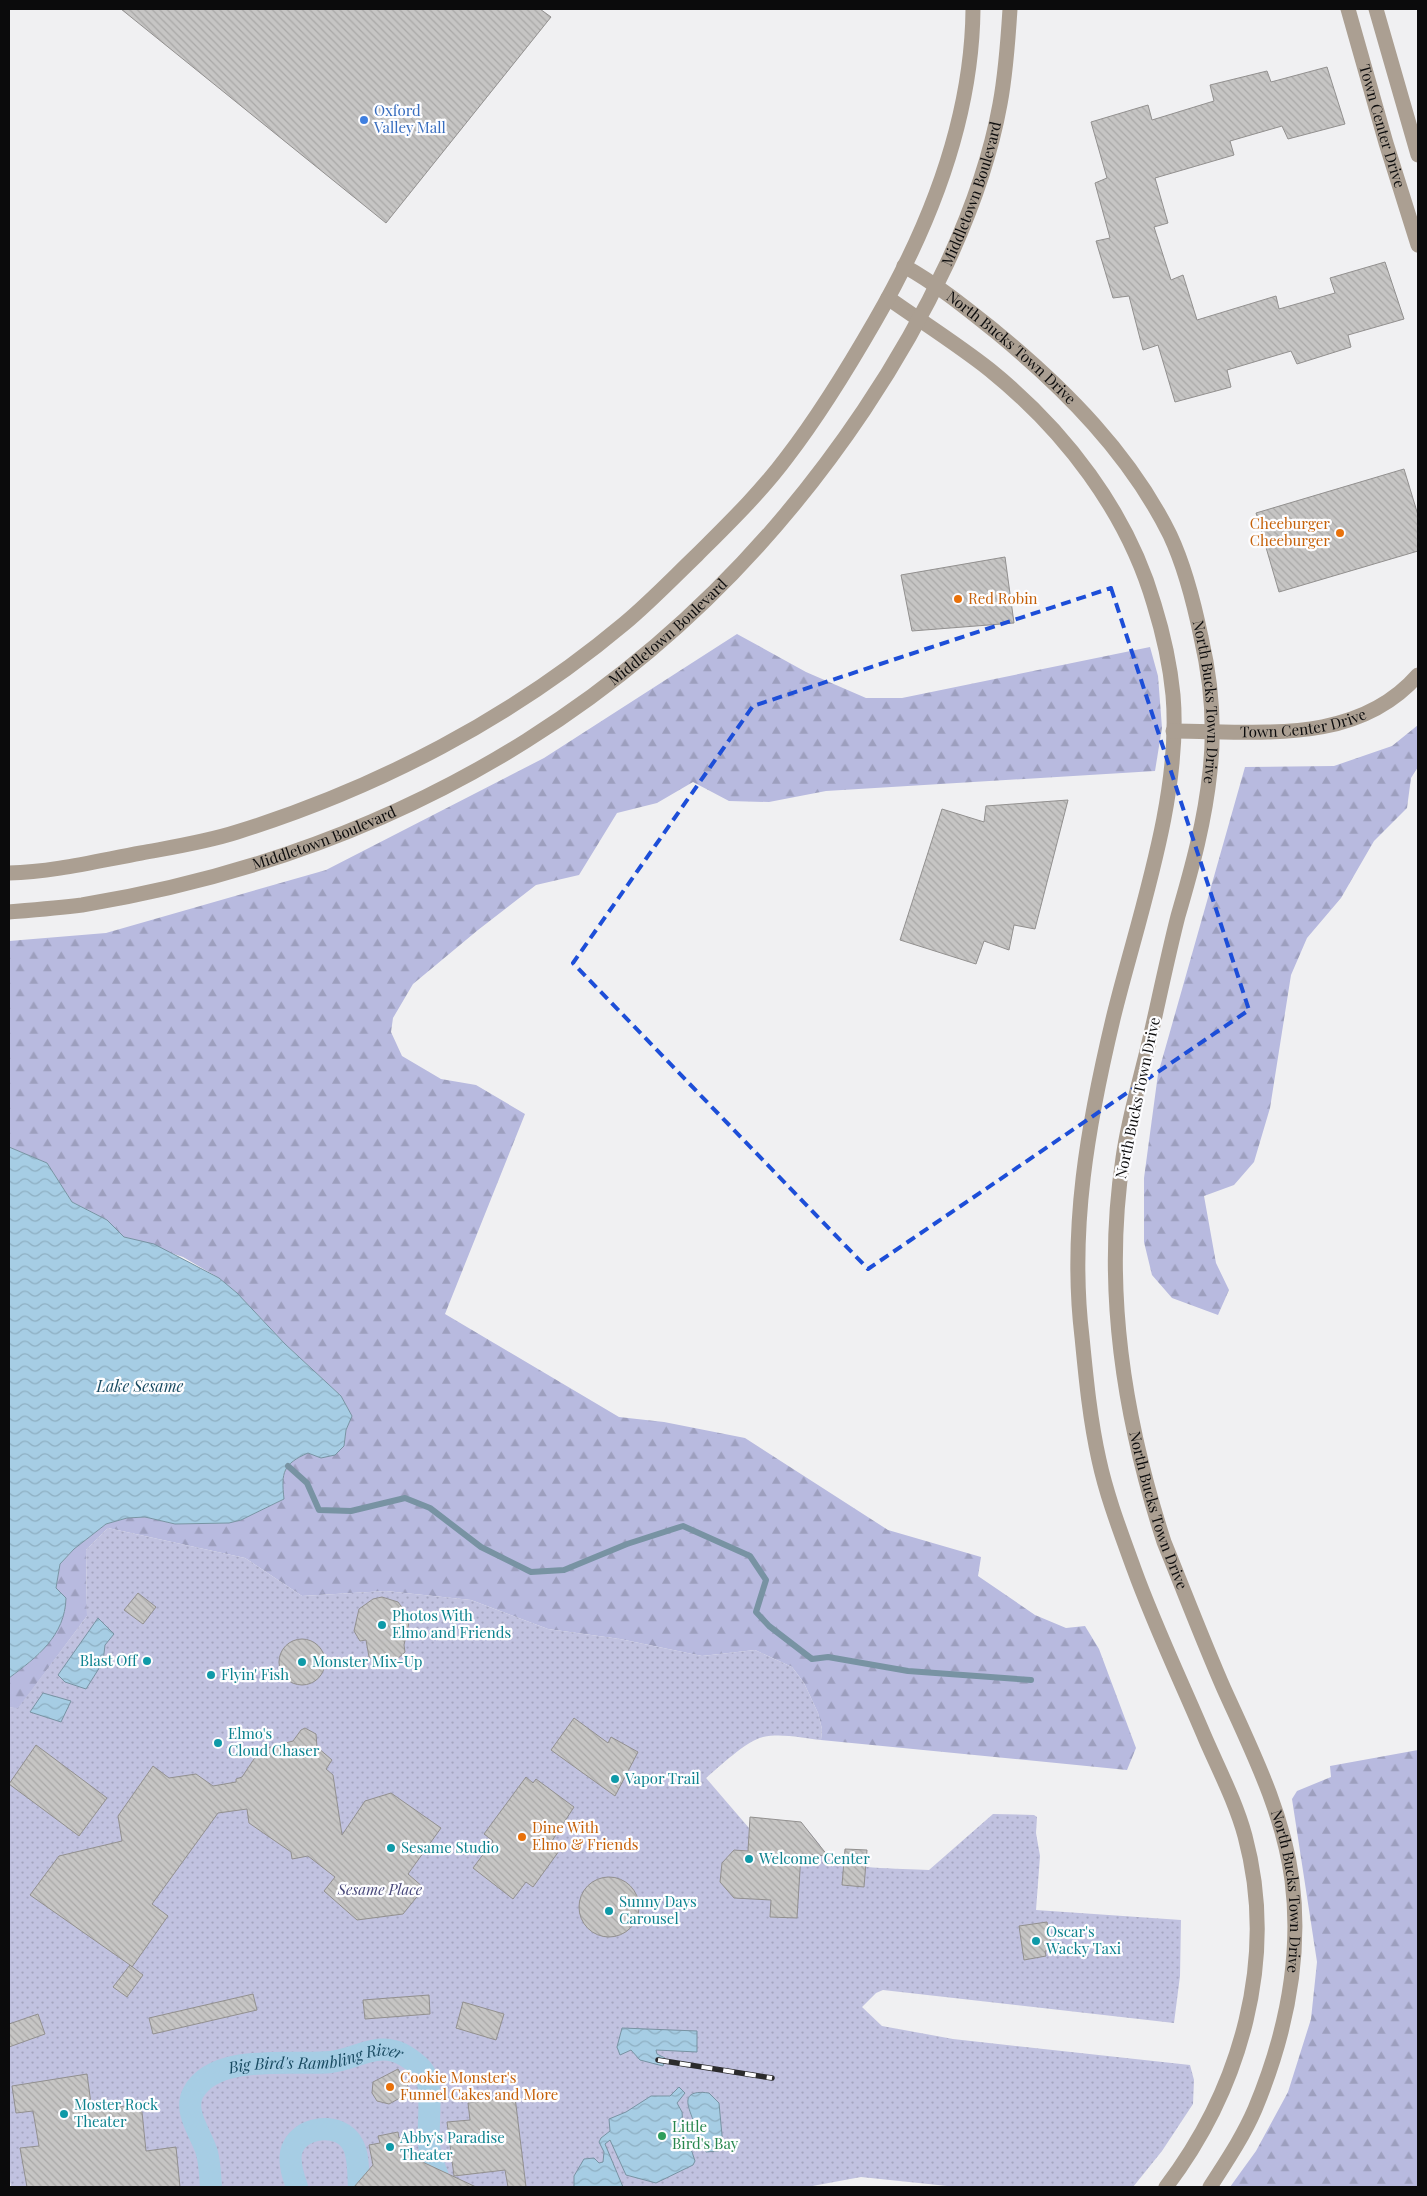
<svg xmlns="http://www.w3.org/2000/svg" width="1427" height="2196" font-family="'Playfair Display',serif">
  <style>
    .forest { fill: url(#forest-firs) }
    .park { fill: url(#park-dots) }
    .water { fill: url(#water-waves); stroke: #7893a3 }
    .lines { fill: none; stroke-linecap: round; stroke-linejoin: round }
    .stream { stroke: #7893a3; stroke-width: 6 }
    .canal { stroke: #a6cde4; stroke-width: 22 }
    .building { fill: url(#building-back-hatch); stroke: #92908f }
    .street { stroke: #ab9f92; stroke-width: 15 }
    .rail-casing { stroke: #2b2b2c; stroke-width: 5.5 }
    .rail { stroke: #fdfdff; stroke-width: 4; stroke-dasharray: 11; stroke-linecap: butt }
    .marked { fill: none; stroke: #1d4ed8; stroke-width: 4; stroke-dasharray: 10 6; stroke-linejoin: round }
    .shop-dot { fill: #3f7fe0; stroke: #fdfdff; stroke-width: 2 }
    .food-dot { fill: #e8710a; stroke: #fdfdff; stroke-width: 2 }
    .culture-dot { fill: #0f9aa8; stroke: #fdfdff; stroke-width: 2 }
    .leisure-dot { fill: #2e9e5b; stroke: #fdfdff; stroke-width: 2 }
    .labels { text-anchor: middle; stroke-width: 4.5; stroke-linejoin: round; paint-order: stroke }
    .shop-label { font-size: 15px; fill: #366cbe; stroke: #fdfdff; text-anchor: start }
    .street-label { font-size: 15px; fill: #0b0b0c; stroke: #fdfdff }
    .food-label { font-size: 15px; fill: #c56008; stroke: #fdfdff; text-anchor: start }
    .culture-label { font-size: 15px; fill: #0d838f; stroke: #fdfdff; text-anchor: start }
    .park-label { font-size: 15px; font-style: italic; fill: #48487a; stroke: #fdfdff }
    .leisure-label { font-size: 15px; fill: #27864d; stroke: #fdfdff; text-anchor: start }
    .water-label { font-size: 16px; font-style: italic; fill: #184a61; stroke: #fdfdff }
  </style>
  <defs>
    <pattern id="forest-firs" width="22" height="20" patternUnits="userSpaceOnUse" patternTransform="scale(1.25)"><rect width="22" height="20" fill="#b8badf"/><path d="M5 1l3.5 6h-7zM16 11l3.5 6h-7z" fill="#9d9fbe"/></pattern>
    <pattern id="park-dots" width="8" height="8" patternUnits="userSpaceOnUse" patternTransform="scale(1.25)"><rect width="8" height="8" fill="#c1c2e0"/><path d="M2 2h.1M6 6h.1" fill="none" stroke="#a4a5bf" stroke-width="1.8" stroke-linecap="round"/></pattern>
    <pattern id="water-waves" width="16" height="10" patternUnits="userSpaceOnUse" patternTransform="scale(1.25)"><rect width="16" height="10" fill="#a6cde4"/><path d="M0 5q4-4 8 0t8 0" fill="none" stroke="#8eafc2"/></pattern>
    <pattern id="building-back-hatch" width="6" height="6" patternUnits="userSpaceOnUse" patternTransform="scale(1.25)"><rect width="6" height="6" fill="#c6c5c4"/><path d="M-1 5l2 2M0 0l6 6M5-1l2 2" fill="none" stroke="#a9a8a7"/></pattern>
  </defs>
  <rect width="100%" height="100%" fill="#f0f0f2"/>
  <g class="forest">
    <path d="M737,634L806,672L866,698H902L1150,647L1158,676L1162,728L1155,771L826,791L769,802L729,801L693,782L657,803L617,813L579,875L536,885L478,930L413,984L393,1018L391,1032L402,1056L441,1079L476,1085L525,1114L445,1314L619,1417L664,1422L745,1438L888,1530L981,1557L978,1576L1035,1615L1066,1628L1085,1626L1099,1649L1136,1748L1127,1770L821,1740L822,1729L818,1713L804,1683L792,1667L755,1650L702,1656L620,1639L548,1629L471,1600L386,1591L302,1596L245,1558L108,1528L86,1550L87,1616L18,1709L9,1707V1678C37,1658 65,1635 66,1598L56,1588L60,1564L74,1549L106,1524L127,1518L146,1517L175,1524L229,1523L241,1520L284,1499C281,1472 283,1465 308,1452L321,1458L344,1446L346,1430L352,1416L341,1396L285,1344L237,1293L219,1278L183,1257L124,1237L107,1220L72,1202L47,1163L9,1147V941L106,933L326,870L544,758Z"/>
    <polygon points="1418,725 1418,767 1411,778 1407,808 1374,841 1341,898 1307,938 1291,975 1270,1108 1254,1162 1234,1185 1204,1196 1216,1263 1229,1290 1218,1315 1172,1298 1152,1275 1144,1242 1144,1178 1158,1074 1245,767 1334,766 1392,746"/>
    <polygon points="1418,1750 1418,2187 1230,2187 1256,2151 1288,2092 1311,2019 1317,1962 1292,1799 1297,1791 1331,1777 1330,1766"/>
  </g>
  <path class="park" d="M108,1528L245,1558L302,1596L386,1591L471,1600L548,1629L620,1639L702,1656L755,1650L792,1667L804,1683L818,1713L822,1729L821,1740C803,1738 781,1733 763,1737C746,1741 719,1767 706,1778L749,1828L801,1822L820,1845V1855C845,1870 899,1868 929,1870L993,1814L1034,1815L1037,1817L1036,1833L1040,1856L1036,1910L1181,1920L1180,1976L1174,2023L883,1990L876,1993L862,2007L882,2026L953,2039L1190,2065L1194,2080L1193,2104L1162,2151L1133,2187H957L861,2177L807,2187H11L9,2176V1707L18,1708L87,1616L86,1550Z"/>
  <g class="water">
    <path d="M9,1147L47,1163L72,1202L107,1220L124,1237L154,1244L219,1278L237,1293L285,1344L341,1396L352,1416L346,1430L344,1446L335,1455L321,1458L308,1453C283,1464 281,1472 284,1499L241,1520L229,1523L175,1524L145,1517L127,1518L106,1524L74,1549L60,1564L56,1588L66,1598C65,1636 37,1657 9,1678Z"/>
    <polygon points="98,1618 114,1634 105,1645 103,1662 86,1689 65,1682 58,1675"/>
    <polygon points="43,1693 71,1701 61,1722 30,1712"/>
    <polygon points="622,2028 697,2031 697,2052 656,2050 657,2054 665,2058 663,2066 640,2060 631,2050 620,2055 617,2047"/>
    <path d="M679,2087L685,2093L677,2103L682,2112L683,2125L688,2131L694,2126C695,2116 672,2088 709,2093L719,2103L723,2146L719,2151L706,2152L701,2141L693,2140L690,2146L695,2161L693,2165L656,2183L626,2175L610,2140L605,2144L623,2187H574V2176L584,2159L594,2158L599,2163L603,2162L604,2152L599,2142L601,2138L610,2131L609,2119L626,2112L651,2096H670Z"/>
  </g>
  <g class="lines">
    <polyline class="stream" points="288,1466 307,1483 319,1510 351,1511 405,1498 430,1508 481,1547 531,1572 564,1570 627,1544 683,1526 750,1556 766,1580 756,1612 769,1626 812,1659 828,1657 908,1671 1031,1680"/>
    <g class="canal">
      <path id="s1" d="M211,2187C210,2176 210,2164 207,2153C202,2135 183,2112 193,2093C215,2052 292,2066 331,2062C352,2060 372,2045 394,2051C403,2053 419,2064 424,2072C434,2089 427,2124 429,2144C430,2159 437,2173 442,2187"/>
      <path d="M297,2187C293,2176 289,2164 291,2153C296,2126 341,2120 353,2145C359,2156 358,2174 359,2187"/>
    </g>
  </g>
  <g class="building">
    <polygon points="121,9 540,9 551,17 386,223"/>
    <polygon points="1327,67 1345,124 1288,139 1282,126 1230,141 1234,155 1155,178 1168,223 1154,227 1171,280 1183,275 1197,320 1276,296 1279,309 1335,293 1330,278 1385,262 1404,319 1348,335 1351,347 1297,364 1291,351 1227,370 1231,387 1175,402 1158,345 1143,350 1129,296 1113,298 1096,241 1110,238 1095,183 1107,178 1091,122 1148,105 1152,120 1214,101 1210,85 1267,71 1271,82"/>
    <polygon points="1404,469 1418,515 1418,551 1279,592 1256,513"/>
    <polygon points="1005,557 1014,623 912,631 901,575"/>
    <polygon points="1068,800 1035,929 1014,925 1009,950 984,941 976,964 900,940 942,809 984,822 986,806"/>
    <polygon points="138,1593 156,1607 143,1624 124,1610"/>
    <polygon points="382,1597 398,1602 410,1618 404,1645 405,1652 394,1662 383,1663 369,1657 366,1640 360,1641 354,1631 359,1609 373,1599"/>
    <circle cx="302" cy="1662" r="23"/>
    <polygon points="574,1718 608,1743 611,1737 638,1752 615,1796 551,1750"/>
    <polygon points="305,1728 316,1734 317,1747 332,1760 326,1769 333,1775 342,1835 365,1801 391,1793 441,1828 408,1874 424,1888 403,1914 357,1920 324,1891 335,1877 308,1856 292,1859 291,1852 249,1823 247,1809 218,1813 152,1904 168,1916 132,1967 130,1965 143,1975 127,1997 113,1987 130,1965 30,1895 59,1856 122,1841 118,1816 153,1766 169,1778 196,1774 213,1786 236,1782 236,1779 242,1777 260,1750 293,1741 301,1730"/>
    <polygon points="36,1745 107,1798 79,1836 9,1784"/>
    <polygon points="526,1777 533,1783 536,1779 574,1807 550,1844 559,1851 533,1887 526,1882 513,1899 473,1868 493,1841 484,1834"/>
    <polygon points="750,1817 801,1822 828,1856 801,1854 797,1918 770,1917 771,1900 734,1898 720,1882 722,1863 734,1850 748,1851"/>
    <polygon points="845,1849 867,1850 864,1887 842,1885"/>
    <circle cx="609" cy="1907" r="30"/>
    <polygon points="1047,1922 1052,1950 1045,1951 1046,1956 1024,1960 1019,1926"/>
    <polygon points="253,1994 257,2010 153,2034 149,2018"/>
    <polygon points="429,1995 430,2014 365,2019 363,2000"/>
    <polygon points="463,2002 504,2014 496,2040 456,2028"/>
    <polygon points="38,2014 45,2034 9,2047 9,2024"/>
    <polygon points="398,2069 411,2092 389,2104 377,2101 372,2093 373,2082"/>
    <polygon points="87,2074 92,2111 132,2105 142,2112 146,2151 176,2147 180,2187 27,2187 20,2148 39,2146 33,2111 16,2113 12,2086"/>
    <polygon points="515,2097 526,2187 508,2187 505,2170 454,2176 447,2122 470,2120 468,2103"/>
    <polygon points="398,2132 399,2138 410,2136 414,2158 476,2187 354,2187 373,2165 369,2145 380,2143 378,2136"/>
  </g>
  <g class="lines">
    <g class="street">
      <path id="s2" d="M1348,9L1386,143L1418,245"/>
      <polyline points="1376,9 1418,155"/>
      <path id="s3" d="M904,266C938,285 966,308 996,332C1065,389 1130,454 1170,535C1185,567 1194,603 1201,637C1211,680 1215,727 1210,771C1205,821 1192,868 1178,916C1167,959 1158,1004 1148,1047C1139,1084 1128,1121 1123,1158C1103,1289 1124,1418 1164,1542C1184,1591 1203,1641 1224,1689C1252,1751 1283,1812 1292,1880C1302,1958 1285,2037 1255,2109C1243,2137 1226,2162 1210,2187"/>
      <path d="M888,298C922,322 957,344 990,370C1064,430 1127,511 1154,604C1163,633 1170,664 1173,695C1182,797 1137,920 1113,1019C1088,1124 1069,1229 1082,1337C1086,1378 1090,1420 1099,1460C1107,1497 1121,1533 1134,1569C1155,1627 1182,1683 1206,1740C1220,1772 1236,1803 1245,1836C1278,1959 1241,2088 1166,2187"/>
      <path id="s4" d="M1173,731C1258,731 1356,746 1418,675"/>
      <path d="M9,873C53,872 97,861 141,853C173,847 206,842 237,832C378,788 512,718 625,623C650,602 673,578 697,555C728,524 761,492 787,457C820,414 848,368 875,321C930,226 972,120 973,9"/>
      <path id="s5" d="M9,912C33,910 58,908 82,905C409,851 679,686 864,410C923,322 981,209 1000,104C1006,72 1008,41 1010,9"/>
    </g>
    <g class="rail-casing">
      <polyline id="rail" points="658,2060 772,2078"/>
    </g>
    <use href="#rail" class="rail"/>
  </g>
  <path class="marked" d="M1111,588L1249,1010L868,1269L573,963L753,706Z"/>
  <circle class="shop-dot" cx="364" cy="120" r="5"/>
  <g class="food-dot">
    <circle cx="1340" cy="533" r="5"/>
    <circle cx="958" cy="599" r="5"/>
    <circle cx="522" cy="1837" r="5"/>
    <circle cx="390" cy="2087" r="5"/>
  </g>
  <g class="culture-dot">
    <circle cx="382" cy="1625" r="5"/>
    <circle cx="147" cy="1661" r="5"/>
    <circle cx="302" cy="1662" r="5"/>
    <circle cx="211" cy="1675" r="5"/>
    <circle cx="218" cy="1743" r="5"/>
    <circle cx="615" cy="1779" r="5"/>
    <circle cx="391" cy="1848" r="5"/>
    <circle cx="749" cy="1859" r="5"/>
    <circle cx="609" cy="1911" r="5"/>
    <circle cx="1036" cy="1941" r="5"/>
    <circle cx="64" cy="2114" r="5"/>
    <circle cx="390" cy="2147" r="5"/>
  </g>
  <circle class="leisure-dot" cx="662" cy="2136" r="5"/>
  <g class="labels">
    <g class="shop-label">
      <text x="374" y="116">Oxford<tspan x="374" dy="17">Valley Mall</tspan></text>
    </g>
    <g class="street-label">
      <text dy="5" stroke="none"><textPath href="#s2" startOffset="122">Town Center Drive</textPath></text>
      <text dy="5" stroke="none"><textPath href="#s5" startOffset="1269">Middletown Boulevard</textPath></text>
      <text dy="5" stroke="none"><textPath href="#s3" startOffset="135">North Bucks Town Drive</textPath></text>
      <text dy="5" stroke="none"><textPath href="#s5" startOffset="729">Middletown Boulevard</textPath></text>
      <text dy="5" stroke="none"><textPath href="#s3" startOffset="555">North Bucks Town Drive</textPath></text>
      <text dy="5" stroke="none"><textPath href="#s4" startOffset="131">Town Center Drive</textPath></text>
      <text dy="5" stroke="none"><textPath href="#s5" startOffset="325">Middletown Boulevard</textPath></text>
      <text transform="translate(1138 1098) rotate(-78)" y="5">North Bucks Town Drive</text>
      <text dy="5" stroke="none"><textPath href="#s3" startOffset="1379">North Bucks Town Drive</textPath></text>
      <text dy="5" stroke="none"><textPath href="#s3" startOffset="1784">North Bucks Town Drive</textPath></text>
    </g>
    <g class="food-label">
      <text x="1330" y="529" text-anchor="end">Cheeburger<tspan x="1330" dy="17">Cheeburger</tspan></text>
      <text x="968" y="604">Red Robin</text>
      <text x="532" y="1833">Dine With<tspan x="532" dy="17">Elmo &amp; Friends</tspan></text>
      <text x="400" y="2083">Cookie Monster's<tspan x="400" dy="17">Funnel Cakes and More</tspan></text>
    </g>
    <g class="culture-label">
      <text x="392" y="1621">Photos With<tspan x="392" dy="17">Elmo and Friends</tspan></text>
      <text x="137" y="1666" text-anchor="end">Blast Off</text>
      <text x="312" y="1667">Monster Mix-Up</text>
      <text x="221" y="1680">Flyin' Fish</text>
      <text x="228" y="1739">Elmo's<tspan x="228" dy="17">Cloud Chaser</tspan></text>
      <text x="625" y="1784">Vapor Trail</text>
      <text x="401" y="1853">Sesame Studio</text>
      <text x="759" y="1864">Welcome Center</text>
      <text x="619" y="1907">Sunny Days<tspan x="619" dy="17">Carousel</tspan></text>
      <text x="1046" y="1937">Oscar's<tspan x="1046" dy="17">Wacky Taxi</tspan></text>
      <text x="74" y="2110">Moster Rock<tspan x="74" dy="17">Theater</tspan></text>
      <text x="400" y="2143">Abby's Paradise<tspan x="400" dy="17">Theater</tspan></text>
    </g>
    <g class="park-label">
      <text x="380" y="1895">Sesame Place</text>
    </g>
    <g class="leisure-label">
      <text x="672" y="2132">Little<tspan x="672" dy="17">Bird's Bay</tspan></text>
    </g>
    <g class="water-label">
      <text x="140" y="1392">Lake Sesame</text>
      <text dy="6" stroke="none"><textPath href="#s1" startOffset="231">Big Bird's Rambling River</textPath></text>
    </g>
  </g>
  <rect width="1427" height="2196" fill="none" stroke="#0b0b0c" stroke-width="20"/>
</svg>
